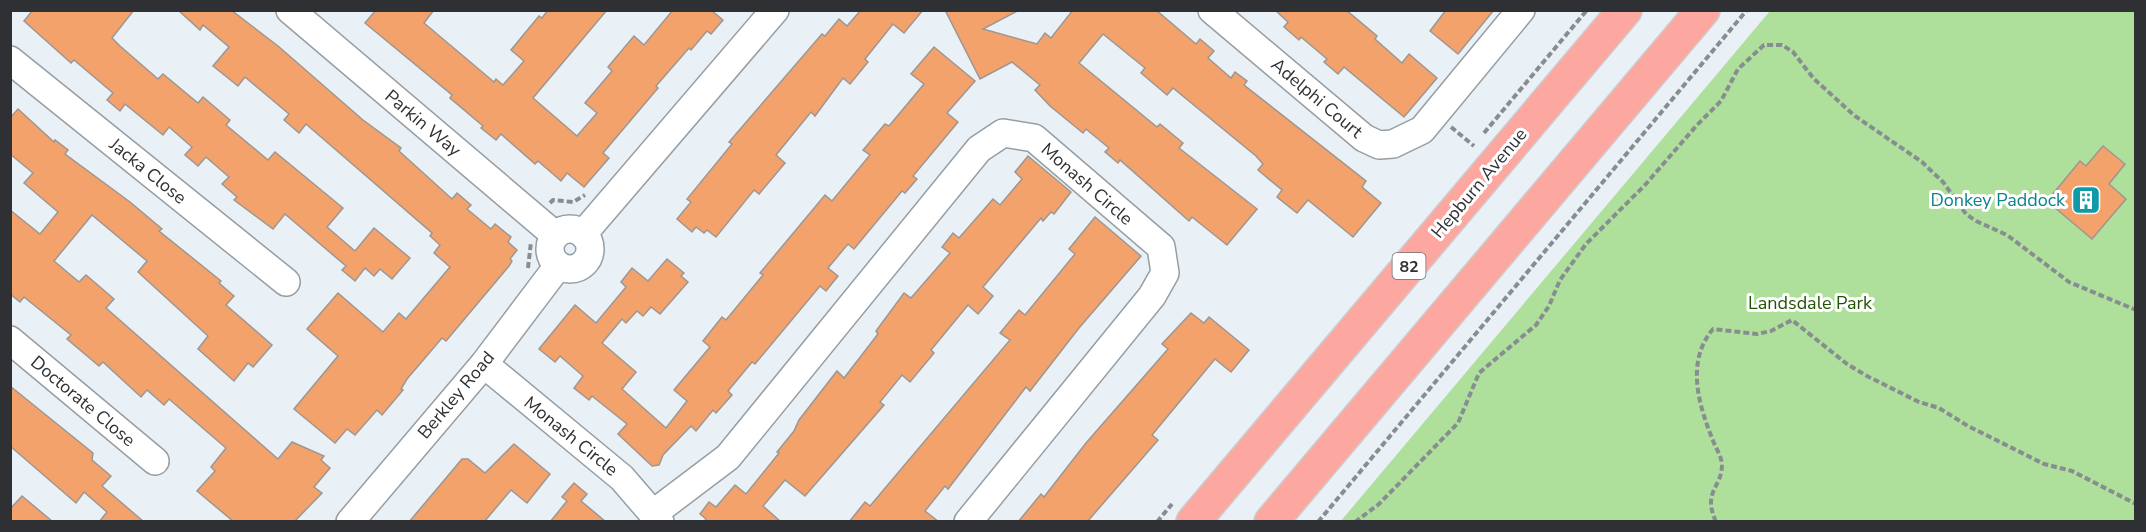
<svg xmlns="http://www.w3.org/2000/svg" width="2146" height="532" font-family="'Nunito Sans',sans-serif">
  <style>
    .green { fill: #aedf9b }
    .building { fill: #f3a26c; stroke: #9e9691; stroke-width: 1.5 }
    .lines { fill: none; stroke-linecap: round; stroke-linejoin: round }
    .minor-casing { stroke: #979ea3; stroke-width: 30 }
    .major-casing { stroke: #cdcdce; stroke-width: 36 }
    .path { stroke: #888d91; stroke-width: 4; stroke-dasharray: 6 3; stroke-linecap: butt }
    .minor { stroke: #fff; stroke-width: 27 }
    .major { stroke: #fda7a1; stroke-width: 33 }
    .labels { text-anchor: middle; stroke-width: 6; stroke-linejoin: round; paint-order: stroke }
    .shield { fill: #fff; stroke: #6d6e70; stroke-width: 1.5 }
    .shield-label { font-size: 16px; font-weight: bold; fill: #2e3033 }
    .street-label { font-size: 18px; fill: #2e3033; stroke: #fff }
    .culture-label { font-size: 18px; fill: #0d838f; stroke: #fff; text-anchor: end }
    .park-label { font-size: 18px; fill: #225300; stroke: #fff }
  </style>
  <rect width="100%" height="100%" fill="#e9f0f6"/>
  <polygon class="green" points="1770,11 2135,11 2135,521 1340,522"/>
  <g class="building">
    <polygon points="33,10 134,10 112,38 120,46 158,79 163,74 198,103 203,97 230,120 226,125 268,160 275,152 343,208 327,227 355,251 374,228 410,258 392,279 380,269 374,276 365,268 355,281 342,270 346,266 285,214 273,229 234,200 237,197 222,184 229,177 206,157 198,166 185,155 192,147 169,127 163,135 125,104 120,111 107,100 113,93 74,60 71,63 24,21"/>
    <polygon points="178,10 231,10 278,46 363,120 401,148 399,151 452,199 457,193 471,205 467,209 491,229 495,224 511,237 508,242 517,250 510,259 512,261 509,266 446,341 442,338 407,379 401,389 403,390 382,415 377,410 355,435 347,429 335,443 294,409 338,356 307,329 338,293 383,332 399,313 406,319 450,267 434,253 440,245 430,236 432,233 306,124 299,133 284,120 289,114 245,77 238,86 213,66 229,47 203,25 200,30"/>
    <polygon points="376,10 434,10 424,23 494,82 496,79 503,85 524,61 511,50 539,16 542,18 548,10 607,10 533,98 577,136 597,113 585,103 612,71 608,67 634,36 644,45 673,10 711,10 723,20 711,34 707,31 691,50 689,48 656,86 658,88 603,153 609,158 584,187 567,173 561,181 538,161 535,164 501,134 496,140 481,128 483,126 450,98 452,95 365,23"/>
    <polygon points="861,10 923,10 904,33 893,24 865,59 868,62 850,84 843,78 815,116 811,112 776,155 785,163 759,194 754,190 716,237 707,230 704,233 696,227 692,232 677,219 691,202 687,199 732,144 729,142 822,34 825,36 839,19 847,26"/>
    <polygon points="945,10 1019,10 983,29 1037,44 1045,33 1051,38 1073,10 1156,10 1196,44 1200,39 1214,51 1208,58 1231,78 1235,72 1247,81 1244,85 1366,181 1362,187 1381,203 1353,237 1308,200 1297,213 1277,197 1282,190 1258,170 1263,164 1256,156 1173,88 1167,95 1141,73 1145,68 1103,34 1079,63 1157,127 1160,124 1183,143 1179,148 1257,209 1227,245 1192,217 1189,221 1120,160 1118,163 1105,152 1109,148 1086,129 1083,133 1050,106 1035,90 1040,85 1012,62 980,79"/>
    <polygon points="1275,10 1346,10 1377,36 1375,39 1402,63 1409,54 1437,78 1404,117 1344,67 1338,74 1324,62 1327,59 1301,37 1299,40 1284,27 1288,22"/>
    <polygon points="1446,10 1494,10 1458,54 1430,31"/>
    <polygon points="934,47 975,81 947,113 958,122 913,176 917,179 905,193 902,191 854,249 848,244 828,268 838,276 826,291 820,286 755,364 752,362 728,391 732,395 716,413 713,410 696,431 691,426 663,455 659,465 652,466 618,434 627,424 592,396 589,400 574,388 583,376 560,356 555,362 539,349 575,305 596,323 626,287 621,282 632,268 648,281 667,259 684,273 681,276 688,282 660,314 651,307 643,316 637,311 626,323 622,319 602,343 636,372 622,389 666,428 687,401 674,390 710,347 703,341 722,317 726,320 763,275 760,273 825,195 832,201 870,155 863,150 885,124 889,126 924,84 911,74"/>
    <polygon points="18,109 54,142 55,140 68,150 65,154 130,202 162,229 159,231 221,281 219,283 234,296 226,305 272,345 253,367 248,363 234,381 198,349 208,336 138,272 147,261 92,215 54,261 79,282 86,275 114,299 106,308 278,459 292,442 324,456 321,460 330,468 314,487 322,493 294,522 234,522 197,491 215,471 211,467 226,448 169,399 164,405 147,390 141,397 103,362 99,366 67,339 71,335 24,297 20,302 10,294 10,210 40,234 58,212 24,183 33,173 10,154 10,118"/>
    <polygon points="2103,146 2125,164 2109,184 2126,199 2092,239 2047,201 2080,161 2086,166"/>
    <polygon points="1028,156 1071,192 1054,214 1051,212 1043,221 1041,218 983,287 993,296 978,314 968,305 931,350 934,353 910,382 902,375 880,402 884,405 805,496 785,480 763,506 781,522 704,522 706,519 700,514 709,502 716,507 735,485 746,494 779,453 777,452 794,431 799,420 837,371 844,378 878,334 876,331 904,293 911,298 950,253 942,247 953,233 959,238 993,199 1000,205 1022,179 1015,172"/>
    <polygon points="1095,217 1141,256 1079,328 1030,391 1026,387 948,489 945,486 925,511 939,522 849,522 865,502 870,506 1010,340 1000,333 1019,310 1025,315 1075,254 1069,249"/>
    <polygon points="1191,313 1204,323 1209,317 1249,350 1231,372 1215,359 1152,435 1158,440 1087,522 1018,522 1041,494 1044,497 1086,443 1168,349 1162,344"/>
    <polygon points="10,386 93,453 92,460 111,476 102,486 144,522 99,522 107,512 84,492 76,503 10,446"/>
    <polygon points="514,444 550,474 527,503 511,490 484,522 409,522 462,459 468,459 485,473"/>
    <polygon points="574,483 587,494 581,501 606,522 550,522 567,501 562,497"/>
    <polygon points="22,496 53,522 10,522 10,509"/>
  </g>
  <g class="lines">
    <g class="minor-casing">
      <g id="minor">
        <polyline points="290,10 555,235"/>
        <polyline points="1212,10 1364,138 1379,145 1393,144 1422,130 1521,10"/>
        <polyline points="10,60 286,282"/>
        <circle cx="570" cy="249" r="20"/>
        <polyline points="583,234 775,10"/>
        <polyline points="10,340 155,461"/>
        <polyline points="484,364 622,478 660,522"/>
        <polyline points="654,513 728,457 979,149 1003,133 1034,138 1161,247 1165,273 1152,296 968,522"/>
        <polyline points="350,522 484,364 558,266"/>
      </g>
    </g>
    <g class="major-casing">
      <g id="major">
        <polyline points="1193,522 1625,10"/>
        <polyline points="1271,522 1703,10"/>
      </g>
    </g>
    <g class="path">
      <polyline points="1451,127 1474,146"/>
      <polyline points="1484,133 1587,10"/>
      <polyline points="550,203 553,200 573,202 585,195"/>
      <polyline points="528,268 531,242"/>
      <polyline points="1157,522 1172,504"/>
      <polyline points="1318,522 1747,10"/>
      <polyline points="1355,522 1379,504 1458,423 1479,373 1536,325 1549,306 1560,280 1586,244 1645,185 1697,125 1721,101 1738,69 1764,45 1782,45 1793,52 1814,79 1855,116 1922,162 1943,182 1966,214 1976,221 2007,235 2069,282 2136,310"/>
      <path d="M1716,522C1702,490 1722,489 1722,464C1721,455 1715,447 1712,438C1698,403 1686,361 1713,329L1757,334L1771,331L1792,320L1847,364L1867,376L1919,402L1939,408L1968,426L2044,464L2072,471L2136,504"/>
    </g>
    <use href="#minor" class="minor"/>
    <use href="#major" class="major"/>
  </g>
  <defs>
    <g id="building-square" transform="scale(1.5)"><rect x="-9" y="-9" width="18" height="18" rx="4" fill="#0f9aa8" stroke="#fff"/><path d="M-4-6H4V6H1V3H-1V6H-4ZM-2.5-4.3h1.7v1.8h-1.7ZM.8-4.3h1.7v1.8H.8ZM-2.5-1h1.7V.8h-1.7ZM.8-1h1.7V.8H.8Z" fill="#fff"/></g>
  </defs>
  <g fill-rule="evenodd">
    <use href="#building-square" x="2086" y="200"/>
  </g>
  <g class="labels">
    <rect class="shield" x="1392.5" y="253" width="33" height="26" rx="4.5"/>
    <g class="shield-label">
      <text x="1409" y="272">82</text>
    </g>
    <g class="street-label">
      <text transform="translate(1317 98) rotate(40)" y="6">Adelphi Court</text>
      <text transform="translate(423 123) rotate(40)" y="6">Parkin Way</text>
      <text transform="translate(148 171) rotate(39)" y="6">Jacka Close</text>
      <text transform="translate(1479 183) rotate(-50)" y="6">Hepburn Avenue</text>
      <text transform="translate(1087 184) rotate(41)" y="6">Monash Circle</text>
      <text transform="translate(456 395) rotate(-50)" y="6">Berkley Road</text>
      <text transform="translate(83 401) rotate(40)" y="6">Doctorate Close</text>
      <text transform="translate(571 436) rotate(39)" y="6">Monash Circle</text>
    </g>
    <g class="culture-label">
      <text x="2065" y="206">Donkey Paddock</text>
    </g>
    <g class="park-label">
      <text x="1810" y="309">Landsdale Park</text>
    </g>
  </g>
  <rect width="2146" height="532" fill="none" stroke="#2e3033" stroke-width="24"/>
</svg>
